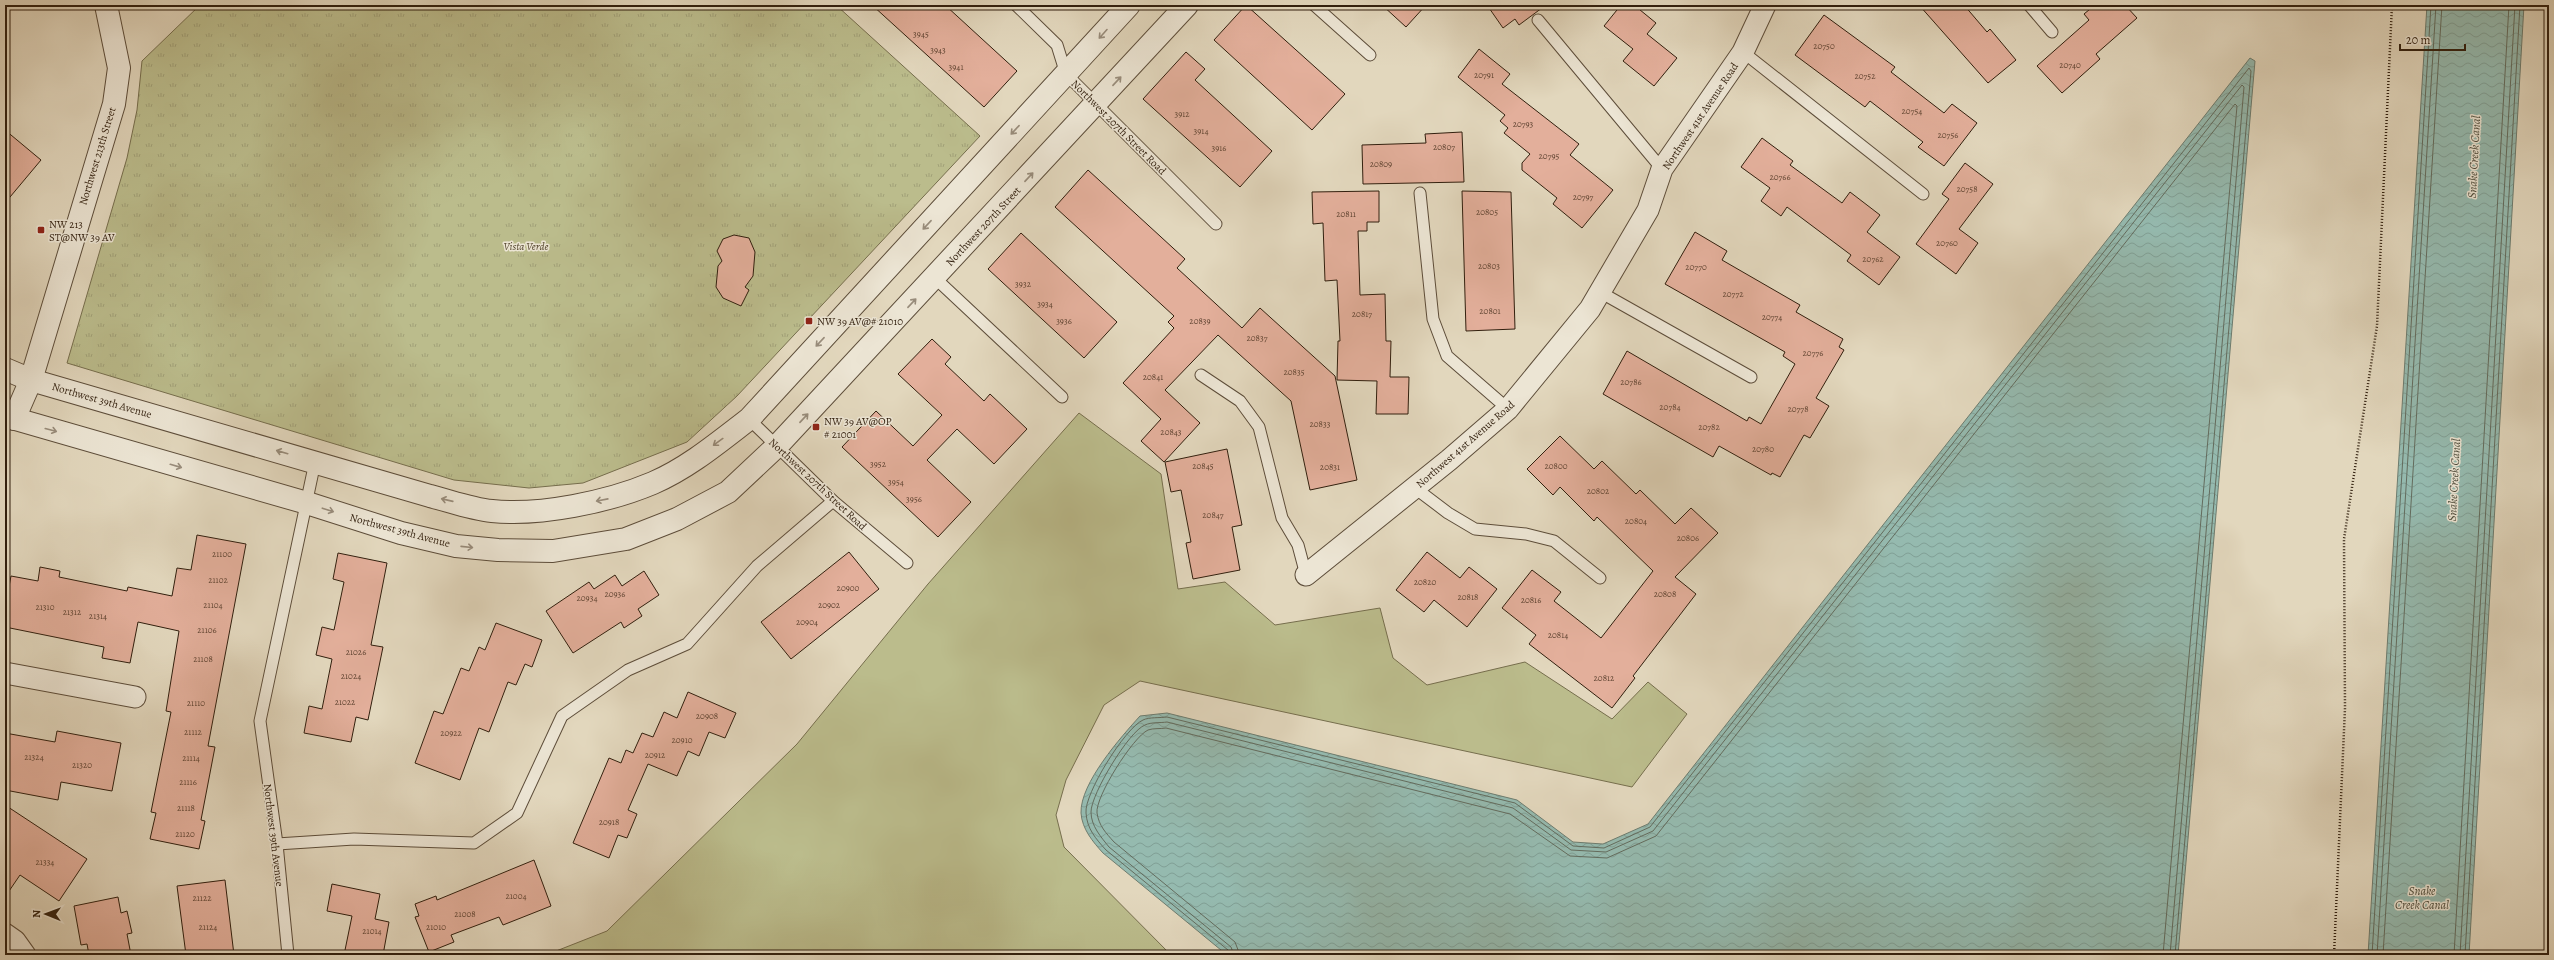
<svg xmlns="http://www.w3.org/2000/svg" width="2554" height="960" font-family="Alegreya,serif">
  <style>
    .grass { fill: #bbbc8c; stroke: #766e4d }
    .park { fill: url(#park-tufts); stroke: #766e4d }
    .water { fill: url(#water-waves); stroke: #6d7c6f }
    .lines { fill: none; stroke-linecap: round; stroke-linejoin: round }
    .shore { stroke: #636c5e; stroke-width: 1 }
    .building { fill: #e3af9b; stroke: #311f0e }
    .service-casing { stroke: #5d4d3a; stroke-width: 13 }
    .minor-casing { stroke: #5d4d3a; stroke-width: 23 }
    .tertiary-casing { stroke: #5d4d3a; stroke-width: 24 }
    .path { stroke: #311f0e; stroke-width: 2.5; stroke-dasharray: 1 2; stroke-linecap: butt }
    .service { stroke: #ece5d4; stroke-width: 11 }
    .minor { stroke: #ece5d4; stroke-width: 21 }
    .tertiary { stroke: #ece5d4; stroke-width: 22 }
    .oneway { stroke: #988c7b }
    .poi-dot { fill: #8f2418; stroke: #ece5d4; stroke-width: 1.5 }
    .labels { text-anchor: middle; stroke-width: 3; stroke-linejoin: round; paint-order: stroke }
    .number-label { font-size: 9px; fill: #5e4331 }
    .street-label { font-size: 11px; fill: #311f0e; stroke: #ece5d4 }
    .poi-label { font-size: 11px; fill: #311f0e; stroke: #ece5d4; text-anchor: start }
    .park-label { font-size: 11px; font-style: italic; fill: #54462e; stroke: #ece5d4 }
    .water-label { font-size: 12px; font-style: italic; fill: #4f4e3e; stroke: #ece5d4 }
  </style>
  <defs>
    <pattern id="park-tufts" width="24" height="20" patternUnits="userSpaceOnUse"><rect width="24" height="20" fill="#bbbc8c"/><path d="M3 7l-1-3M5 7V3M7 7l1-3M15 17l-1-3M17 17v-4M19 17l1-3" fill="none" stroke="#a1a178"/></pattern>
    <pattern id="water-waves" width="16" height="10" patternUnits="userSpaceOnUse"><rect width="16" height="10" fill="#95baaf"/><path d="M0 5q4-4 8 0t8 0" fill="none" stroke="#819f95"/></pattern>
  </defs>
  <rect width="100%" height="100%" fill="#e2d7bd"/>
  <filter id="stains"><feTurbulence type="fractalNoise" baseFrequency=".005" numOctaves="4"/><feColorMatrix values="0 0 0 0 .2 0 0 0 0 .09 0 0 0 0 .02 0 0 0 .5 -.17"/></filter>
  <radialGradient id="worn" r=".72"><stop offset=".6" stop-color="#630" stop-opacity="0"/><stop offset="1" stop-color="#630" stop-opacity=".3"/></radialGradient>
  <polygon class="grass" points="1079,413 1161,474 1178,589 1225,582 1275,625 1380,608 1393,658 1427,685 1525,662 1612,719 1648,682 1687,714 1632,787 1140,681 1104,705 1066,780 1056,815 1064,847 1171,955 546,955 607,931 797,744 928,584"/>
  <polygon class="park" points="200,5 836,5 980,136 737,396 687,442 583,483 529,488 454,480 67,363 127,158 137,110 142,61"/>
  <g class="water">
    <polygon points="2427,5 2524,5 2469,955 2368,955"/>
    <path d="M2250,58L2255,61L2178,955H1227L1103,853C1093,842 1082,829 1081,813C1080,783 1121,737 1140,716L1167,713L1517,800L1573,842L1603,844L1648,824Z"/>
  </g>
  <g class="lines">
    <g class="shore">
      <path d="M1229,955L1228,950L1106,850C1096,839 1087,829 1086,813C1084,794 1125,728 1143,720C1149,717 1160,718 1167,717L1515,803L1573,846L1604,848L1650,827L2249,68L2251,71L2175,955"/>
      <path d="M1234,955L1231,947L1109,847C1101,837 1091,826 1091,812C1091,794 1129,731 1145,725C1151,722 1161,723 1167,722L1513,808L1571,850L1606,852L1653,831L2242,85L2244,87L2170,955"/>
      <path d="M1240,955L1235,942L1114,842C1106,833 1099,826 1097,813C1095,797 1133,737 1148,730C1153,728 1161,729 1166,728L1510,814L1570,856L1607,858L1656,836L2235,104L2237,106L2163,955"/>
      <polyline points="2372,955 2431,5"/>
      <polyline points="2377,955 2436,5"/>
      <polyline points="2383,955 2442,5"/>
      <polyline points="2454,955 2509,5"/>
      <polyline points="2460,955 2515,5"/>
      <polyline points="2465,955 2520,5"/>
    </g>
  </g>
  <g class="building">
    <polygon points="872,5 945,5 1017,71 984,107"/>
    <polygon points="1246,5 1345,94 1312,130 1214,40"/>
    <polygon points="1382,5 1426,5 1406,27"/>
    <polygon points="1487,5 1546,5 1519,25 1515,19 1503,28"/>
    <polygon points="1621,5 1634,5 1656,23 1647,34 1677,58 1654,86 1623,61 1633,49 1604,26"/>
    <polygon points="1919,5 1964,5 1987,32 1990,29 2016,60 1988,83"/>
    <polygon points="2095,5 2125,5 2137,18 2096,54 2100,59 2062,93 2037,66 2089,20 2084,14"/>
    <polygon points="1824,15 1895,67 1891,72 1944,113 1952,104 1977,123 1944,166 1918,147 1923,142 1870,101 1865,107 1795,55"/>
    <polygon points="1479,49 1510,74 1502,84 1579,144 1570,155 1613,190 1582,228 1553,204 1557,198 1522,170 1522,163 1530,154 1504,133 1508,128 1500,121 1505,115 1458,77"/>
    <polygon points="1186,52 1205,69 1195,80 1272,151 1240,187 1143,99"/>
    <polygon points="5,130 41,160 5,203"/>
    <polygon points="1462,132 1464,182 1363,184 1362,145 1426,143 1425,134"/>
    <polygon points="1762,138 1793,161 1790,165 1842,203 1850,192 1880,215 1867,232 1900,257 1879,285 1847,261 1851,255 1787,207 1781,216 1761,201 1770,188 1741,167"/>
    <polygon points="1965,163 1993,184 1959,229 1978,243 1956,274 1916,244 1949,199 1942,194"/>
    <polygon points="1088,170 1185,259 1177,268 1242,328 1260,308 1335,376 1357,480 1310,490 1291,401 1218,335 1165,390 1200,423 1164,462 1141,441 1161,419 1123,383 1174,328 1168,322 1174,316 1055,207"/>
    <polygon points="1379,191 1379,222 1367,222 1367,231 1358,231 1360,295 1385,294 1386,341 1391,341 1390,377 1409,377 1408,414 1376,414 1377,381 1337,380 1338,341 1340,341 1337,280 1325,281 1323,223 1313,224 1312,192"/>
    <polygon points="1462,191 1511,192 1515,329 1466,331"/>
    <polygon points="1695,232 1727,251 1722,260 1800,305 1796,312 1843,339 1839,347 1844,350 1816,398 1829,406 1810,438 1804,435 1780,477 1772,473 1771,475 1719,446 1713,457 1603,394 1627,351 1747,421 1749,417 1761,424 1795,364 1783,356 1785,352 1665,284"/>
    <polygon points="1021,233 1117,322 1084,358 988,269"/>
    <polygon points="734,235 749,238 755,252 753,276 745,287 749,290 741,306 723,298 716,287 718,266 722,261 717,251 723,239"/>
    <polygon points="932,339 951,357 945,364 984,401 990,394 1027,429 994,464 957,429 927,460 971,502 938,537 842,447 876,411 913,446 942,415 898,374"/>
    <polygon points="1560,436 1594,469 1602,461 1636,494 1640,490 1675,524 1691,508 1718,533 1675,577 1696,594 1633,676 1635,678 1612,708 1529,644 1536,635 1502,608 1532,570 1561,592 1554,601 1601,638 1653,571 1597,517 1594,521 1560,487 1553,495 1527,469"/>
    <polygon points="1227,449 1242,525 1232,527 1240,570 1193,579 1186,543 1191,542 1181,490 1171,492 1165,462"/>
    <polygon points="197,535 246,544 208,746 215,747 201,820 205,821 199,849 150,839 156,813 151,812 171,712 166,711 179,631 138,622 130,663 102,658 104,647 5,627 5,608 11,576 38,581 40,567 60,571 59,577 127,591 128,587 172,596 177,568 191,570"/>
    <polygon points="849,552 879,589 791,659 761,622"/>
    <polygon points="1427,552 1460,578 1469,567 1497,589 1467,627 1434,600 1424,612 1396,590"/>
    <polygon points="338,553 387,563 371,645 383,647 368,720 356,717 351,742 304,733 309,706 322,709 332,659 316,655 322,627 334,630 344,582 333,579"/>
    <polygon points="644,571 659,595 638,609 642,616 624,628 621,622 573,653 546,611 589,582 594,589 615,575 622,586"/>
    <polygon points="496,623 542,640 532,667 525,664 516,685 508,682 489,732 479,728 460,780 415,763 434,711 443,714 461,668 469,671 479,647 485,650"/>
    <polygon points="688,692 736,713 725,738 709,732 699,756 688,751 677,776 648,764 628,810 637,814 627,838 618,835 609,858 573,843 609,758 621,763 626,750 633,753 642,733 653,737 664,712 677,718"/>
    <polygon points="57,731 121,743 112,791 61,782 58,800 5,790 5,733 55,742"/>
    <polygon points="5,805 87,859 59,901 20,875 5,897"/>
    <polygon points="534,860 551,906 503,925 499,917 451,935 454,942 429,952 415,917 419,916 415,904 436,896 437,900"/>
    <polygon points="225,880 234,955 186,955 177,886"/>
    <polygon points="332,884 380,894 375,919 389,922 383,955 344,955 352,916 327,911"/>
    <polygon points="118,897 121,913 127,911 132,933 127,934 131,955 89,955 87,944 81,945 74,906"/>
  </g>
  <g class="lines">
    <g class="service-casing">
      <g id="service">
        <polyline points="1016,5 1057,45 1066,74 1216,224"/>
        <polyline points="1314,5 1370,55"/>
        <polyline points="2029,5 2052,32"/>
        <polyline points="1538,20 1662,169"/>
        <polyline points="1743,52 1923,194"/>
        <polyline points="1420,193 1433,319 1447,356 1508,409"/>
        <polyline points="935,278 1062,397"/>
        <polyline points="1600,292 1751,377"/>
        <polyline points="1201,375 1240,401 1259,427 1282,518 1298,545 1306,575"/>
        <polyline points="749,419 833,501 907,563"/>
        <polyline points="1415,488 1448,513 1475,529 1526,534 1554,541 1600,578"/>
        <polyline points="277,844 354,839 474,843 517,813 562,716 628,670 687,644 757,566 833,501"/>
        <polyline points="288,955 277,844 260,721 315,462"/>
      </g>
    </g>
    <g class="minor-casing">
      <g id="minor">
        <polyline points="1306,575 1449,460 1508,409 1590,309 1648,210 1662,169 1743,52 1765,5"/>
        <polyline points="5,673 135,697"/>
        <polyline points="5,934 15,941 25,955"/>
      </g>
    </g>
    <g class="tertiary-casing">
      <g id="tertiary">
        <path d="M5,369L31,380L430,496C450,501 471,509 492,511C540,516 608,502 653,483C688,468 719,442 749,419L1129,5"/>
        <polyline points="5,416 307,503 401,533 456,546 498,550 553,551 626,539 677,519 728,492 777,446 1187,5"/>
        <polyline points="14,419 31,380 114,104 119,68 106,5"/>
      </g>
    </g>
    <polyline class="path" points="2334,955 2345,708 2344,539 2377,326 2392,5"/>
    <use href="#service" class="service"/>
    <use href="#minor" class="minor"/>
    <use href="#tertiary" class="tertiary"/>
  </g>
  <defs><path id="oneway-shaft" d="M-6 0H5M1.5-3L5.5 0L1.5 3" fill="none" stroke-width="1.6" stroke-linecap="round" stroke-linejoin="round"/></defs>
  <g class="oneway">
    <use href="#oneway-shaft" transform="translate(1103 34) rotate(132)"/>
    <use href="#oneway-shaft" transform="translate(1117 81) rotate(-47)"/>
    <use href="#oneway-shaft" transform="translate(1015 130) rotate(133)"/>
    <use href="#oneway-shaft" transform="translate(1029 177) rotate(-47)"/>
    <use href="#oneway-shaft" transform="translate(927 225) rotate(133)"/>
    <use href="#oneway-shaft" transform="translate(912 303) rotate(-47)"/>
    <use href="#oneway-shaft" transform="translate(820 342) rotate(133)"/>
    <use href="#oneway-shaft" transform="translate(804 418) rotate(-47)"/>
    <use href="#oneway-shaft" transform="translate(51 430) rotate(15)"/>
    <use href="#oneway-shaft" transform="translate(718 442) rotate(144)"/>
    <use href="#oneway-shaft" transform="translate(282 452) rotate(-164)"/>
    <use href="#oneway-shaft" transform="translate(176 466) rotate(16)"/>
    <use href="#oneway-shaft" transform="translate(447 500) rotate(-167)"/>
    <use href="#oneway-shaft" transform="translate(602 500) rotate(169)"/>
    <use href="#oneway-shaft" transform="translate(328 510) rotate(18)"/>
    <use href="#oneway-shaft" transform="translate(467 547) rotate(6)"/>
  </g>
  <g class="poi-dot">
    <rect x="37" y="226" width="8" height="8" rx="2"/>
    <rect x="805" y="317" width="8" height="8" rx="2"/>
    <rect x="812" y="423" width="8" height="8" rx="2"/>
  </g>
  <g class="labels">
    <g class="number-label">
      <text x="921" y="37">3945</text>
      <text x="1824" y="49">20750</text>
      <text x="938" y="53">3943</text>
      <text x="2070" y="68">20740</text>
      <text x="956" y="70">3941</text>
      <text x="1484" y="78">20791</text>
      <text x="1865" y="79">20752</text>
      <text x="1912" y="114">20754</text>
      <text x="1182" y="117">3912</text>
      <text x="1523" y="127">20793</text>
      <text x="1201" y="134">3914</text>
      <text x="1948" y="138">20756</text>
      <text x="1444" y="150">20807</text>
      <text x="1219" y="151">3916</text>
      <text x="1549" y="159">20795</text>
      <text x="1381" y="167">20809</text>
      <text x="1780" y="180">20766</text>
      <text x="1967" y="192">20758</text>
      <text x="1583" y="200">20797</text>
      <text x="1487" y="215">20805</text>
      <text x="1346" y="217">20811</text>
      <text x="1947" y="246">20760</text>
      <text x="1873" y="262">20762</text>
      <text x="1489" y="269">20803</text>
      <text x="1696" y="270">20770</text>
      <text x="1023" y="287">3932</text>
      <text x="1733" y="297">20772</text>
      <text x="1045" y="307">3934</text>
      <text x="1490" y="314">20801</text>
      <text x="1362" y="317">20817</text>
      <text x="1772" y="320">20774</text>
      <text x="1064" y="324">3936</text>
      <text x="1200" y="324">20839</text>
      <text x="1257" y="341">20837</text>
      <text x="1813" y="356">20776</text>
      <text x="1294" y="375">20835</text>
      <text x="1153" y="380">20841</text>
      <text x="1631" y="385">20786</text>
      <text x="1670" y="410">20784</text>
      <text x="1798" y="412">20778</text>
      <text x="1320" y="427">20833</text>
      <text x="1709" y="430">20782</text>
      <text x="1171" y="435">20843</text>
      <text x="1763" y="452">20780</text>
      <text x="878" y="467">3952</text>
      <text x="1203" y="469">20845</text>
      <text x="1556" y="469">20800</text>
      <text x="1330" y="470">20831</text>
      <text x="896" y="485">3954</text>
      <text x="1598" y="494">20802</text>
      <text x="914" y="502">3956</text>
      <text x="1213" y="518">20847</text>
      <text x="1636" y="524">20804</text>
      <text x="1688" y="541">20806</text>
      <text x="222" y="557">21100</text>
      <text x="218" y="583">21102</text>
      <text x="1425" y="585">20820</text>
      <text x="848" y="591">20900</text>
      <text x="615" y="597">20936</text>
      <text x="1665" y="597">20808</text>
      <text x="1468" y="600">20818</text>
      <text x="587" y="601">20934</text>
      <text x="1531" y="603">20816</text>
      <text x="213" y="608">21104</text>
      <text x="829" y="608">20902</text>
      <text x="45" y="610">21310</text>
      <text x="72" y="615">21312</text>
      <text x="98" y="619">21314</text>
      <text x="807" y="625">20904</text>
      <text x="207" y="633">21106</text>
      <text x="1558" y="638">20814</text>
      <text x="356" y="655">21026</text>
      <text x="203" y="662">21108</text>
      <text x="351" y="679">21024</text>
      <text x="1604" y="681">20812</text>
      <text x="345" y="705">21022</text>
      <text x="196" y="706">21110</text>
      <text x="707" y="719">20908</text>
      <text x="193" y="735">21112</text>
      <text x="451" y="736">20922</text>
      <text x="682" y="743">20910</text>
      <text x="655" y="758">20912</text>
      <text x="34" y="760">21324</text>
      <text x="191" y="761">21114</text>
      <text x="82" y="768">21320</text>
      <text x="188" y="785">21116</text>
      <text x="186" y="811">21118</text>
      <text x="609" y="825">20918</text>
      <text x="185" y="837">21120</text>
      <text x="45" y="865">21334</text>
      <text x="516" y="899">21004</text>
      <text x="202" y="901">21122</text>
      <text x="465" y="917">21008</text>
      <text x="208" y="930">21124</text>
      <text x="436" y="930">21010</text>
      <text x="372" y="934">21014</text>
    </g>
    <g class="street-label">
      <text transform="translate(1700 116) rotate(-56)" y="4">Northwest 41st Avenue Road</text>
      <text transform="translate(1119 127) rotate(45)" y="4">Northwest 207th Street Road</text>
      <text transform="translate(97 156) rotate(-73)" y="4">Northwest 213th Street</text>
      <text transform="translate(983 226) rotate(-47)" y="4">Northwest 207th Street</text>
      <text transform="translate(102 400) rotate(16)" y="4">Northwest 39th Avenue</text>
      <text transform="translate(1465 444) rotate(-41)" y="4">Northwest 41st Avenue Road</text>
      <text transform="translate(818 484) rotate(43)" y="4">Northwest 207th Street Road</text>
      <text transform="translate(400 530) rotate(15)" y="4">Northwest 39th Avenue</text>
      <text transform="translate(274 835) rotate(83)" y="4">Northwest 39th Avenue</text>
    </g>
    <g class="poi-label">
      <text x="49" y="228">NW 213<tspan x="49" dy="13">ST@NW 39 AV</tspan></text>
      <text x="817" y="325">NW 39 AV@# 21010</text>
      <text x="824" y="425">NW 39 AV@OP<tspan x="824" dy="13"># 21001</tspan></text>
    </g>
    <g class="park-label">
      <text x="526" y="250">Vista Verde</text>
    </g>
    <g class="water-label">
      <text transform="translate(2474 157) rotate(-87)" y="4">Snake Creek Canal</text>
      <text transform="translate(2454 480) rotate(-87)" y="4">Snake Creek Canal</text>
      <text x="2422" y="895">Snake<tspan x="2422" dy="14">Creek Canal</tspan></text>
    </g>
  </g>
  <rect width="2554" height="960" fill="none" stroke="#e2d7bd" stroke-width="20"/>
  <rect x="6" y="6" width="2542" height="948" fill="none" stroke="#311f0e" stroke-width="2"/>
  <rect x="10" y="10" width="2534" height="940" fill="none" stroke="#311f0e"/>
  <g transform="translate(46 914) rotate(271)" stroke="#ece5d4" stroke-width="3" paint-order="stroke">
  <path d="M0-3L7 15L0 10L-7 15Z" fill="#311f0e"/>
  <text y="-6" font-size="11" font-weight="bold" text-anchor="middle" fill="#311f0e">N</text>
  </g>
  <path d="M2400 44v6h65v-6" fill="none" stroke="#311f0e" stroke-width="2"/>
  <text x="2406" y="44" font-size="12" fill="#311f0e" stroke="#ece5d4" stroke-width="3" paint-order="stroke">20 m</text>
  <rect width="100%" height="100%" filter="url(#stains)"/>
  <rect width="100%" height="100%" fill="url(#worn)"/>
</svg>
